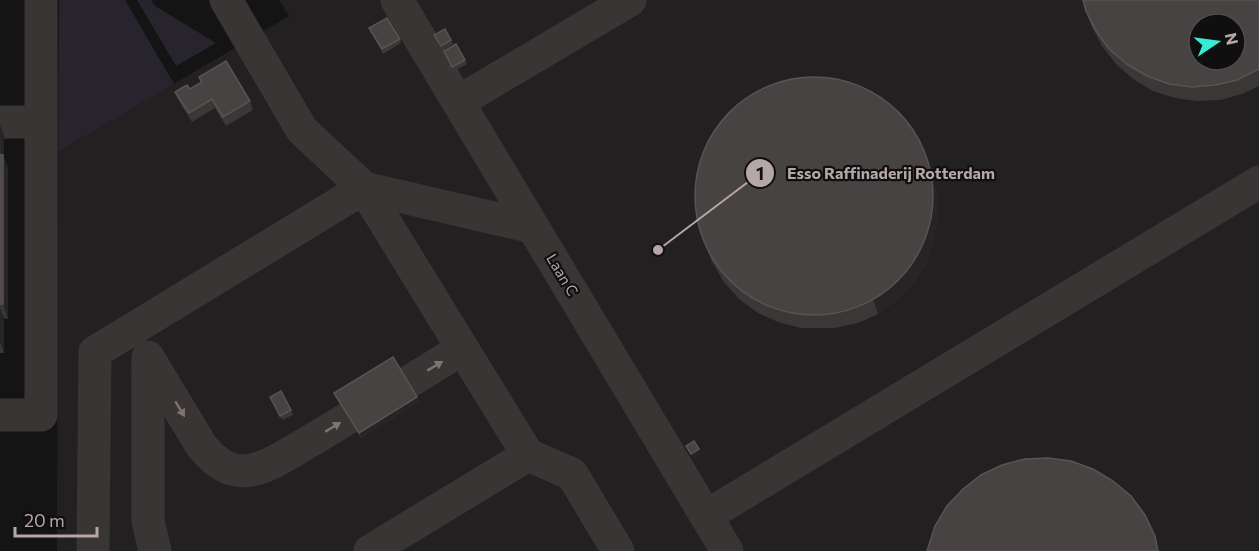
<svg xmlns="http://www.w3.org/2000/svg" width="1259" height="551" font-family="Commissioner,sans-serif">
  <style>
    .built { fill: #222020; fill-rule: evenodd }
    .green { fill: #27242d }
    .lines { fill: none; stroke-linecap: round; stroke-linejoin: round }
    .minor { stroke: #3a3535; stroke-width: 33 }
    .wall { fill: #3a3737 }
    .shaded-wall { fill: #262424 }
    .building { fill: #474343; stroke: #595353; stroke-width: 1.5; fill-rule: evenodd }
    .oneway { fill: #7e7374 }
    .labels { text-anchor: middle; stroke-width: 4.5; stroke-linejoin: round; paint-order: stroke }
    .street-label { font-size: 15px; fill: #b5a6a7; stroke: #100f0f }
    .leader { fill: none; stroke: #b5a6a7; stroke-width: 2 }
    .callout-dot { fill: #b5a6a7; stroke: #100f0f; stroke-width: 2 }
    .mark-label { font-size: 18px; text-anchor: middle; font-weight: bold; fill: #111 }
    .callout-label { font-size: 16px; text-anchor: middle; font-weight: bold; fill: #b5a6a7; stroke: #100f0f; stroke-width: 4.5; stroke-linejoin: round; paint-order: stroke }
  </style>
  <rect width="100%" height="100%" fill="#151414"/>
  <path class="built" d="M279,0H1259V551H57L58,152L289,16ZM1199,24H1235V60H1199Z"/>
  <g class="green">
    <polygon points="59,0 125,0 174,84 58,152"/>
    <polygon points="137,0 151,0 155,6 216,43 176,66"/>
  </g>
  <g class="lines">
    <g class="minor">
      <polyline points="226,0 302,130 364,188 528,455 572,474 618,551"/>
      <polyline points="397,0 727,551"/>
      <polyline points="458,102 630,0"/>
      <polyline points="0,122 41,122"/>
      <polyline points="148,357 148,521 155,551"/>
      <path d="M149,359L201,445C232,485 258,472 295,450C313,439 331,429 348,418"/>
      <polyline points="407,383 462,349"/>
      <polyline points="0,415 41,415 41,0"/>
      <polyline points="706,516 1259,182"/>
      <polyline points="93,551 95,352 364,188 533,227"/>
      <polyline points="370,551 528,455"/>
    </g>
  </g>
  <g class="wall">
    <polygon points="1259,0 1259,86 1242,94 1220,100 1197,101 1175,98 1153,91 1133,79 1116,64 1102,46 1091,25 1086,11"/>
    <polygon points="369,28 400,39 401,43 383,54"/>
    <polygon points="434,35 451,40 453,44 442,51"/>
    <polygon points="444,51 465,60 467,64 454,71"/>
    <polygon points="199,77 250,101 253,110 226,126 215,108 192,122 178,100 175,92 190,89 201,83"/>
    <polygon points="0,125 4,135 4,158 8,169 8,319 4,318 4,353 0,353"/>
    <polygon points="932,175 937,197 937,220 933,243 925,264 913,284 897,300 878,314 858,323 835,328 801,328 778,322 758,313 739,299 724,282 712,262 698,226"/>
    <polygon points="334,393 417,397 419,402 361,438 336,398"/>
    <polygon points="270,397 291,410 293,415 282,420"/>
  </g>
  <g class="shaded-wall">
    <polygon points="0,125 4,135 4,158 8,169 8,319 3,304"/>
    <polygon points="927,160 932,175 937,197 937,220 933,243 925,264 913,284 897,300 878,314 873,299"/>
    <polygon points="0,308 4,318 4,353 0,342"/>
    <polygon points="417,397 419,402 361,438 359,433"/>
    <polygon points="699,449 701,454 693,459 691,454"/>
  </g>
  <g class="building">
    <path d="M1083,0H1259V69L1237,80L1215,85L1192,87L1169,84L1147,76L1128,65L1110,50L1096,31L1086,11ZM1199,24H1235V60H1199Z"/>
    <polygon points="387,18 400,39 382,49 369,28"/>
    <polygon points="445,29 451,40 441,46 434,35"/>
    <polygon points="456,44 465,60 452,67 444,51"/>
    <polygon points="226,61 250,101 223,117 212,99 189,113 175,92 187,85 190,89 202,82 199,77"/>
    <circle cx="814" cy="196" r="119"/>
    <rect x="0" y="155" width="3" height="149"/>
    <polygon points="393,357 417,397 359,433 334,393"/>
    <polygon points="281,391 291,410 280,416 270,397"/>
    <polygon points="694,441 699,449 691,454 686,446"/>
    <polygon points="1048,458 1071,461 1093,469 1113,481 1131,496 1145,515 1155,536 1158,551 927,551 935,526 947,506 963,489 981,475 1002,465 1025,459"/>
  </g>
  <defs><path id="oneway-solid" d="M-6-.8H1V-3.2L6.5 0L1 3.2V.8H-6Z" transform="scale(1.5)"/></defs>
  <g class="oneway">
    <use href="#oneway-solid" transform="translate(435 366) rotate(-31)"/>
    <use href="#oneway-solid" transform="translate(180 409) rotate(59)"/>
    <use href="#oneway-solid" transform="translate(333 427) rotate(-31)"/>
  </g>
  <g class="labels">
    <g class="street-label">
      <text transform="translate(562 275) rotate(59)" y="5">Laan C</text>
    </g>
  </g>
  <path class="leader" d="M658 250L760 173"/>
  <g class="callout-dot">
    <circle cx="658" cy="250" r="6"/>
    <circle cx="760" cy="173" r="15"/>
  </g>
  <g class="mark-label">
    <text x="760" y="180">1</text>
  </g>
  <g class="callout-label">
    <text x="891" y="179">Esso Rafﬁnaderij Rotterdam</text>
  </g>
  <g transform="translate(1217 42) rotate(77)"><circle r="28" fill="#100f0f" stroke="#524b4c" stroke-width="1.5"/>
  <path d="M0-4.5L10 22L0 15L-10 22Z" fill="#37ead1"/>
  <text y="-9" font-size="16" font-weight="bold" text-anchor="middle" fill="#b5a6a7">N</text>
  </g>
  <path d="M15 527v9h82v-9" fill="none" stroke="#b5a6a7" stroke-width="3"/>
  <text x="24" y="527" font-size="18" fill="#b5a6a7" stroke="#100f0f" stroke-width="4.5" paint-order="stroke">20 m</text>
</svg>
